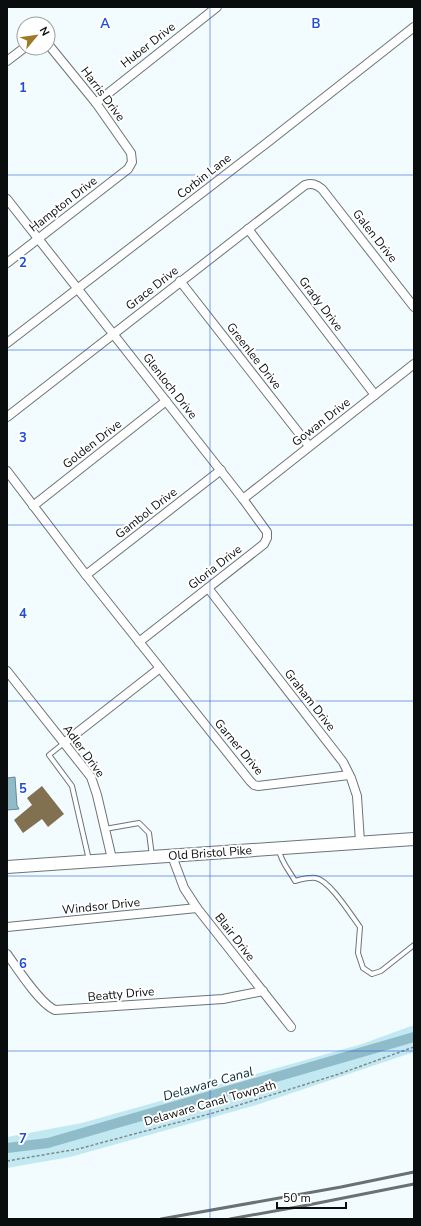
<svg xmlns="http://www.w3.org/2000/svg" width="421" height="1226" font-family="'Nunito Sans',sans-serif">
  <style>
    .green { fill: #c2e8f2 }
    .water { fill: #8fbcc8; stroke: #678890 }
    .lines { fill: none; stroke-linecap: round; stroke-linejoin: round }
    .canal { stroke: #8fbcc8; stroke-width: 10 }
    .building { fill: #817151 }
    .lane-casing { stroke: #6c7477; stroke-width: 6 }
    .street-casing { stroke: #6c7477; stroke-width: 10 }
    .secondary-casing { stroke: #6c7477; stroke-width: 14 }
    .path { stroke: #82898b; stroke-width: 1.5; stroke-dasharray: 3 2; stroke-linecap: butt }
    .lane { stroke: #fff; stroke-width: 4 }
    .street { stroke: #fff; stroke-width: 8 }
    .secondary { stroke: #fff; stroke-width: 12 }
    .rail { stroke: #6b7072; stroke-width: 3 }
    .grid { fill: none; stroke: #1d4ed8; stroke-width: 1; stroke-opacity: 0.55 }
    .labels { text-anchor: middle; stroke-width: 4; stroke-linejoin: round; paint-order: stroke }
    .street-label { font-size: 12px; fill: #0a0d0e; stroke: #fff }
    .water-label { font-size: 13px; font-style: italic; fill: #022f38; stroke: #fff }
    .grid-label { font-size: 13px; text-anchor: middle; font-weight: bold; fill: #1d4ed8; stroke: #fff; stroke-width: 4; stroke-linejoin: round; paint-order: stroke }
  </style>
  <rect width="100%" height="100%" fill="#f2fcfe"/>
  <polygon class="green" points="414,1025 414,1052 253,1106 70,1157 7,1168 7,1137 82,1123 362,1044"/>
  <polygon class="water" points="15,777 17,806 18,807 19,809 7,810 7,778"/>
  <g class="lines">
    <polyline class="canal" points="7,1148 48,1143 414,1037"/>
  </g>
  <polygon class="building" points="42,786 64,814 48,827 42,819 23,833 14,820 32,805 27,798"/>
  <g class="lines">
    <g class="lane-casing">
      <g id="lane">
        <polyline points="64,743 49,755 72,786 89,860"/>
        <polyline points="105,829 139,823 149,833 152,856"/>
        <path d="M279,850C281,862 289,870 295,881C302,879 309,877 316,878C330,881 351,915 360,927L358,953L363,968L372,974L381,971L414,945"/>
      </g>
    </g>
    <g class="street-casing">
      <g id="street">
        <polyline points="7,61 24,48"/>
        <polyline points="96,103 217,7"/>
        <polyline points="7,199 243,499 267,532 267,538 264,544 139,642"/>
        <polyline points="248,229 375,395"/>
        <polyline points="7,263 128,169 132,162 131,153 96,103 48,44"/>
        <polyline points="180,281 309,446"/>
        <polyline points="7,343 268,142 414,27"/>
        <path d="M7,417L305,185C312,183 316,184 322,189L414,307"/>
        <polyline points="7,471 86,575 250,781 254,785 258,786 349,775"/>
        <polyline points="243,499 414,364"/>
        <polyline points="33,506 166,401"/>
        <polyline points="86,575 221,470"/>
        <polyline points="208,588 343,762 351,778 357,796 360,842"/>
        <polyline points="7,671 91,777 97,795 112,859"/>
        <polyline points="64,743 160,668"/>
        <polyline points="172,856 184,888 197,908 291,1027"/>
        <polyline points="7,927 197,908"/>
        <path d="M7,954C17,968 40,1004 55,1010L223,999L263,991"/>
      </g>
    </g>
    <g class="secondary-casing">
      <polyline id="secondary" points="7,867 414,839"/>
    </g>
    <polyline class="path" points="7,1161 78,1149 213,1113 339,1074 414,1047"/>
    <use href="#lane" class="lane"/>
    <use href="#street" class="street"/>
    <use href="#secondary" class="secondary"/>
    <g class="rail">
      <polyline points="161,1219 341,1187 414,1172"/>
      <polyline points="230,1219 308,1205 414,1184"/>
    </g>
  </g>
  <path class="grid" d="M210,7V1219M7,175H414M7,350H414M7,525H414M7,701H414M7,876H414M7,1051H414"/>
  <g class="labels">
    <g class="street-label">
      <text transform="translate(148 45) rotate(-38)" y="4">Huber Drive</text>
      <text transform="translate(103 94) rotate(53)" y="4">Harris Drive</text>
      <text transform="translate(204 176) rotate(-38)" y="4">Corbin Lane</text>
      <text transform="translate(63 204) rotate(-38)" y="4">Hampton Drive</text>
      <text transform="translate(375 236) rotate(52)" y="4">Galen Drive</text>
      <text transform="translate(152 288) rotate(-38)" y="4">Grace Drive</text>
      <text transform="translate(321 304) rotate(53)" y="4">Grady Drive</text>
      <text transform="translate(254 356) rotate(52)" y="4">Greenlee Drive</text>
      <text transform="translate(170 386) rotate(52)" y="4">Glenloch Drive</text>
      <text transform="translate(321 422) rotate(-38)" y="4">Gowan Drive</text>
      <text transform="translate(92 444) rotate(-38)" y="4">Golden Drive</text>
      <text transform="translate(146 513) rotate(-38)" y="4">Gambol Drive</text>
      <text transform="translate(215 567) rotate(-38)" y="4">Gloria Drive</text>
      <text transform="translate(310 700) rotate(52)" y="4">Graham Drive</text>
      <text transform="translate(239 747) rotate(50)" y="4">Garner Drive</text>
      <text transform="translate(84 751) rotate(54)" y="4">Adler Drive</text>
      <text transform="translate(210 853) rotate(-4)" y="4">Old Bristol Pike</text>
      <text transform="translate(101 906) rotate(-6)" y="4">Windsor Drive</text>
      <text transform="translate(235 937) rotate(52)" y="4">Blair Drive</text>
      <text transform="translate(121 994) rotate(-5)" y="4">Beatty Drive</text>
      <text transform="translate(210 1103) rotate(-16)" y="4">Delaware Canal Towpath</text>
    </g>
    <g class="water-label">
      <text transform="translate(208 1083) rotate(-16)" y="5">Delaware Canal</text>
    </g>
  </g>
  <g class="grid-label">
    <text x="105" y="28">A</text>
    <text x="316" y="28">B</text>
    <text x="23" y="92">1</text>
    <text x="23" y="267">2</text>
    <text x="23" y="442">3</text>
    <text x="23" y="618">4</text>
    <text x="23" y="793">5</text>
    <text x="23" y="968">6</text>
    <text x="23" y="1143">7</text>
  </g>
  <rect width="421" height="1226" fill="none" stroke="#0a0d0e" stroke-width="16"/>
  <g transform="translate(36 36) rotate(61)"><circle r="19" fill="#ffffff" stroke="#9d9e9f"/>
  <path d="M0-3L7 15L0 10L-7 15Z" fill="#9e7a26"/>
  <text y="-6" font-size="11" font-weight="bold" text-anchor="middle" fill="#0a0d0e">N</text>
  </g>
  <path d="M277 1202v6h69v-6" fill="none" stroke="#0a0d0e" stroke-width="2"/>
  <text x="283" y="1202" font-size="12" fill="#0a0d0e" stroke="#ffffff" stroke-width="3" paint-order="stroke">50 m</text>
</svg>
